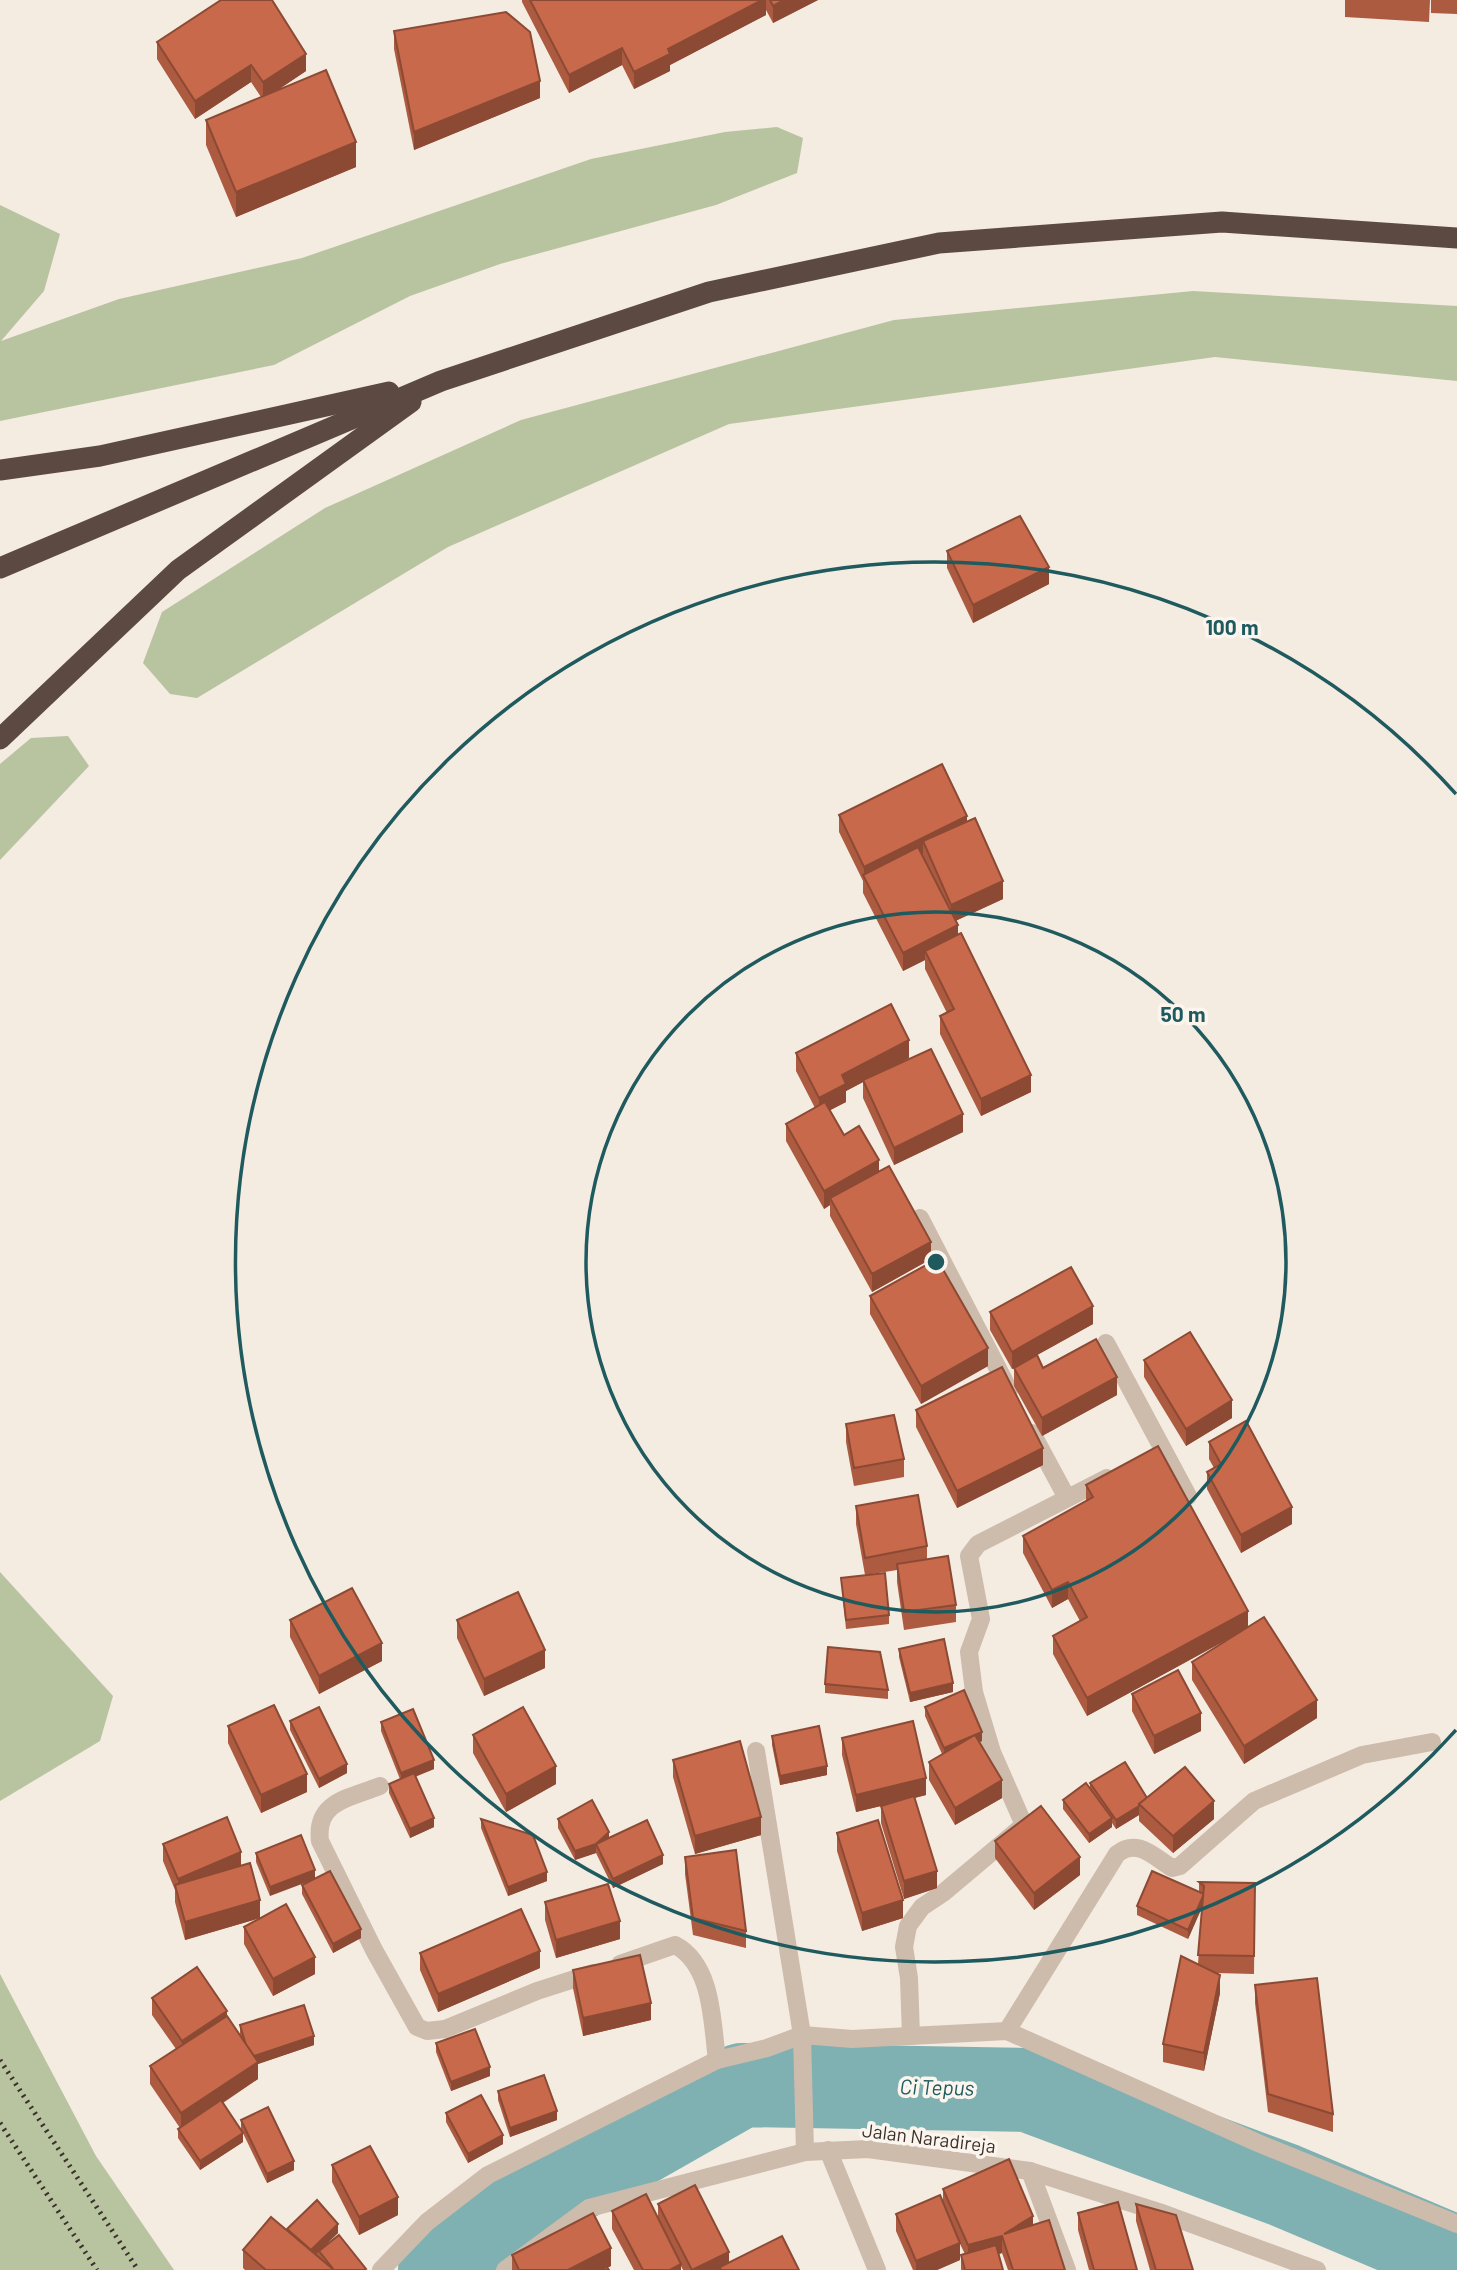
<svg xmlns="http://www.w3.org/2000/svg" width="1457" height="2270" font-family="Barlow,sans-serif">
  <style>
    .green { fill: #b8c4a0 }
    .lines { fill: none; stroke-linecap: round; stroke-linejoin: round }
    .river { stroke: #7fb0b2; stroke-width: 84 }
    .street { stroke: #cdbbac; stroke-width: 18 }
    .highway { stroke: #5c4a42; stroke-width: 21 }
    .rail { stroke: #3b302b; stroke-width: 5; stroke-dasharray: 2 5; stroke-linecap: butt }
    .wall { fill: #ac5a40 }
    .shaded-wall { fill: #8c4a34 }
    .building { fill: #c8694b; stroke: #8c4a34; stroke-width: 2 }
    .ring { fill: none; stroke: #1f5a5e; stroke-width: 3.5 }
    .labels { text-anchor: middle; stroke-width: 7; stroke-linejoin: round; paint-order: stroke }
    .street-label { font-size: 19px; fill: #3b302b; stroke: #fbf5ee }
    .water-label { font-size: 21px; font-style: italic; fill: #1f5a5e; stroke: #fbf5ee }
    .centre { fill: #1f5a5e; stroke: #fbf5ee; stroke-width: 3.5 }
    .ring-label { font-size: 21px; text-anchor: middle; font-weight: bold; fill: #1f5a5e; stroke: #fbf5ee; stroke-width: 7; stroke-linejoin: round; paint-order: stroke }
  </style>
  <rect width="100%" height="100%" fill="#f4ebe1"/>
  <g class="green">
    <polygon points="777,127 803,138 797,173 716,205 500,264 410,296 274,365 0,421 0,205 60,234 44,291 1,341 119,299 302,258 591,159 725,132"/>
    <polygon points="1193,291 1457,306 1457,381 1215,357 729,424 448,547 197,698 170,694 143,663 162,612 325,508 521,420 894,320"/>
    <polygon points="68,736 89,766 0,860 0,764 31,738"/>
    <polygon points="0,1572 113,1696 100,1741 0,1801"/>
    <polygon points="0,1974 96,2156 174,2270 0,2270"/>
  </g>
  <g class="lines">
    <polyline class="river" points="440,2270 454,2249 742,2085 1028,2090 1284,2185 1457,2258"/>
    <g class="street">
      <polyline points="920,1218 1009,1390"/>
      <polyline points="1106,1343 1188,1496"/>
      <polyline points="1032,1433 1067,1498"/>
      <polyline points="756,1751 802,2035 805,2152"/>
      <path d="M380,1786C350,1798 315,1801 320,1841L374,1950L417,2027L427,2031L445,2029L537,1991L593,1973"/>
      <path d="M620,1964L675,1945C713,1965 712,2023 717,2060"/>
      <path d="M1007,2031L1117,1854C1137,1838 1153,1856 1172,1868L1180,1866L1254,1801L1362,1755L1432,1742"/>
      <polyline points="911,2036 909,1978 904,1947 908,1926 922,1907 943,1893 1024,1825 992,1752 974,1692 969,1652 981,1619 969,1556 978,1544 1107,1478"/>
      <polyline points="828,2150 877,2270"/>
      <polyline points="1030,2171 1067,2270"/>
      <polyline points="381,2270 427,2222 488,2175 717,2060 767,2048 802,2035 852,2039 1007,2031 1258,2143 1457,2224"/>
      <polyline points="505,2270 589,2208 805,2152 868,2149 1030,2171 1159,2212 1317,2270"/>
    </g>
    <g class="highway">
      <polyline points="0,470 100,456 389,392"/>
      <polyline points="0,568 441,381 709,292 939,243 1222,222 1457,238"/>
      <polyline points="0,739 178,570 411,402"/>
    </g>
    <g class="rail">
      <polyline points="0,2060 138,2270"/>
      <polyline points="0,2123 97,2270"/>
    </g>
  </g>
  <g class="wall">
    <polygon points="522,0 818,0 773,23 766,10 766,15 670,65 670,71 634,89 622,65 569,93 522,2"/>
    <polygon points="1345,0 1430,0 1429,22 1345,17"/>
    <polygon points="1431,0 1457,0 1457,14 1431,13"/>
    <polygon points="394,31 540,98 414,150 394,49"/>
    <polygon points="157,42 306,71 276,91 356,167 236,217 206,145 206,120 261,97 251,82 195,119 157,59"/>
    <polygon points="947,551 1049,584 973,623 947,568"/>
    <polygon points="839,815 967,821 1003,899 955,921 958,935 1031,1092 981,1116 940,1034 940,1016 947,1013 925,969 925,960 903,971 863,893 863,881 839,832"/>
    <polygon points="796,1053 909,1058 894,1066 963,1132 894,1165 863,1098 863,1082 846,1091 846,1102 830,1110 844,1135 879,1171 931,1259 872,1292 830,1216 830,1205 824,1209 786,1141 786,1124 815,1108 796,1071"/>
    <polygon points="870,1296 988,1366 921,1404 870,1314"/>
    <polygon points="990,1312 1093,1324 1012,1369 990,1330"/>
    <polygon points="1144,1360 1232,1418 1186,1446 1144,1377"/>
    <polygon points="1014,1368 1117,1395 1042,1436 1014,1386"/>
    <polygon points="916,1410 1043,1465 957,1508 916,1427"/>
    <polygon points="846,1424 904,1459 904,1477 854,1486 846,1442"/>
    <polygon points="1209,1442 1292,1524 1241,1553 1207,1489 1207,1472 1214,1468 1209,1459"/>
    <polygon points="1086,1485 1248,1627 1317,1718 1244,1764 1192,1680 1192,1662 1232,1637 1087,1716 1053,1654 1053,1636 1080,1621 1068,1599 1052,1608 1023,1553 1023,1536 1086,1501"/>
    <polygon points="856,1506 927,1546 927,1559 956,1605 956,1622 904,1630 897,1582 897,1570 866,1575 889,1615 889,1624 846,1629 841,1578 865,1575 856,1524"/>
    <polygon points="290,1620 382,1661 319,1694 290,1637"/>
    <polygon points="457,1620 545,1668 484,1696 457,1638"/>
    <polygon points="899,1649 953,1692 910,1702 899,1657"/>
    <polygon points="825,1684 888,1690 888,1699 825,1693"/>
    <polygon points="1132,1694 1201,1731 1154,1754 1132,1711"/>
    <polygon points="925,1707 982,1741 979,1742 1002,1798 955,1825 929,1780 929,1762 942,1754 925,1716"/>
    <polygon points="290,1721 347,1773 319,1788 290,1730"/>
    <polygon points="381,1722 434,1769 415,1777 434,1827 410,1838 389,1793 389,1784 400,1779 381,1731"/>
    <polygon points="228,1726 307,1792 261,1813 228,1743"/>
    <polygon points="473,1735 556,1784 506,1812 473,1753"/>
    <polygon points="772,1736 827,1775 780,1785 772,1745"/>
    <polygon points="842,1738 926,1795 915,1798 937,1888 904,1899 881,1823 881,1806 856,1812 842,1755"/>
    <polygon points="673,1760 761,1835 695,1854 673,1777"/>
    <polygon points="1090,1783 1147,1798 1214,1819 1173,1853 1139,1821 1139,1815 1116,1829 1112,1823 1112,1827 1089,1843 1063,1809 1063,1800 1090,1788"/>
    <polygon points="481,1819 547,1881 508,1896 481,1828"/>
    <polygon points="558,1819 609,1838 663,1864 613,1888 596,1853 575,1860 558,1828"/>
    <polygon points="837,1833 903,1918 862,1931 837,1851"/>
    <polygon points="301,1835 270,1896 256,1862 256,1853"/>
    <polygon points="995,1841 1080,1875 1034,1910 995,1858"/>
    <polygon points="163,1844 241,1866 260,1918 185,1940 175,1902 175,1890 163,1861"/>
    <polygon points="685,1857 746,1931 746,1948 693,1935 685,1874"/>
    <polygon points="1199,1882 1255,1883 1254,1974 1216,1973 1220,1993 1204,2071 1163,2062 1163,2044 1198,1964 1202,1907 1188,1939 1137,1915 1137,1906 1199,1892"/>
    <polygon points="302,1885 361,1938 333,1953 302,1894"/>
    <polygon points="545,1902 620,1939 556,1958 545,1920"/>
    <polygon points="244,1927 315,1974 273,1996 244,1944"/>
    <polygon points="420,1953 540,1968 438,2012 420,1970"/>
    <polygon points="573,1970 651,2020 583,2036 573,1988"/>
    <polygon points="1255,1985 1333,2114 1333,2132 1268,2112 1255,2003"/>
    <polygon points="152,1998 227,2016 240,2034 240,2025 314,2045 258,2064 258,2079 223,2103 243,2142 200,2170 178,2138 178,2129 180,2128 150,2084 150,2066 176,2049 152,2015"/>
    <polygon points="436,2043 490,2076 451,2091 436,2052"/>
    <polygon points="498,2091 557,2120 510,2137 498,2100"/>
    <polygon points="446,2113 503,2144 468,2163 446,2122"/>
    <polygon points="241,2120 294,2170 267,2183 241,2129"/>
    <polygon points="332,2165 398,2215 359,2235 332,2182"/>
    <polygon points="943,2189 1033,2225 1065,2270 1008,2270 1002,2253 999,2254 1003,2270 961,2270 961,2255 965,2254 960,2244 960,2260 937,2270 913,2270 896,2231 896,2214 943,2203"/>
    <polygon points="658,2204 729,2263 799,2270 683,2270 681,2266 681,2270 634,2270 612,2229 612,2211 658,2219"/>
    <polygon points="1136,2204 1193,2270 1150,2270 1136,2221"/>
    <polygon points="1078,2213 1137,2270 1089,2270 1078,2230"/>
    <polygon points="287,2229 338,2233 325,2245 366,2270 245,2270 243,2268 243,2250 287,2231"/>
    <polygon points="512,2255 611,2266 608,2267 609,2270 512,2270"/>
  </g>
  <g class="shaded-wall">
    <polygon points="762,0 766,0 766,15 670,65 670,71 634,89 634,72 668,49"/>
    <polygon points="784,0 818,0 773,23 773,6"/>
    <polygon points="622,48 622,65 569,93 569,75"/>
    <polygon points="306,54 306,71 263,100 263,82"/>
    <polygon points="251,65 251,82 195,119 195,101"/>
    <polygon points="540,81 540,98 414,150 414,132"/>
    <polygon points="356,142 356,167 236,217 236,192"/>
    <polygon points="1049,567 1049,584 973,623 973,605"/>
    <polygon points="967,816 967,834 923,841 923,856 864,878 864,867"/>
    <polygon points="1003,881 1003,899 951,923 951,905"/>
    <polygon points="958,925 958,943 925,951 925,960 903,971 903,953"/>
    <polygon points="909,1040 909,1058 846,1091 846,1102 819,1116 819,1098 842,1075"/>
    <polygon points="1031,1075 1031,1092 981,1116 981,1099"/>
    <polygon points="963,1114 963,1132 894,1165 894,1148"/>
    <polygon points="879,1160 879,1177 830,1198 830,1205 824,1209 824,1191"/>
    <polygon points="931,1242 931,1259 872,1292 872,1274"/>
    <polygon points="1093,1306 1093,1324 1012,1369 1012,1352"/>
    <polygon points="988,1348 988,1366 921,1404 921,1386"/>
    <polygon points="1117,1377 1117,1395 1042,1436 1042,1418"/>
    <polygon points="1232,1400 1232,1418 1186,1446 1186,1429"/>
    <polygon points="1043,1448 1043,1465 957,1508 957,1491"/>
    <polygon points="1292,1507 1292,1524 1241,1553 1241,1535"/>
    <polygon points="1068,1582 1068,1599 1052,1608 1052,1590"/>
    <polygon points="1248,1611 1248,1628 1087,1716 1087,1698"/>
    <polygon points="382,1643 382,1661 319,1694 319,1676"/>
    <polygon points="545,1650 545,1668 484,1696 484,1679"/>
    <polygon points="953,1683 953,1692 910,1702 910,1693"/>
    <polygon points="1317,1700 1317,1718 1244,1764 1244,1746"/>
    <polygon points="1201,1713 1201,1731 1154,1754 1154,1736"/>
    <polygon points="982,1732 982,1741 944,1757 944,1748"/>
    <polygon points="434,1760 434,1769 401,1782 401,1773"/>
    <polygon points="347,1764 347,1773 319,1788 319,1779"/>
    <polygon points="556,1766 556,1784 506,1812 506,1794"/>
    <polygon points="827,1766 827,1775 780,1785 780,1776"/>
    <polygon points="307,1774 307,1792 261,1813 261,1795"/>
    <polygon points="926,1778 926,1795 856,1812 856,1795"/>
    <polygon points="1002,1780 1002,1798 955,1825 955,1808"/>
    <polygon points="1214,1801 1214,1819 1173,1853 1173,1836"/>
    <polygon points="1139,1806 1139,1815 1116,1829 1116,1820"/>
    <polygon points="761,1817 761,1835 695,1854 695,1836"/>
    <polygon points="434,1818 434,1827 410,1838 410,1829"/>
    <polygon points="1112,1818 1112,1827 1089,1843 1089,1834"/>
    <polygon points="609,1832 609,1841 596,1844"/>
    <polygon points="596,1844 596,1853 575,1860 575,1851"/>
    <polygon points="241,1852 241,1870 178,1896 178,1879"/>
    <polygon points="663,1855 663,1864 613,1888 613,1879"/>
    <polygon points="1080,1857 1080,1875 1034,1910 1034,1893"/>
    <polygon points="315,1870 315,1879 270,1896 270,1887"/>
    <polygon points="937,1871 937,1888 904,1899 904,1881"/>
    <polygon points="547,1872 547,1881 508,1896 508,1887"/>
    <polygon points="1204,1894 1204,1903 1188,1939 1188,1930"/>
    <polygon points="260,1900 260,1918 185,1940 185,1922"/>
    <polygon points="903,1900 903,1918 862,1931 862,1913"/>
    <polygon points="620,1921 620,1939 556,1958 556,1940"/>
    <polygon points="361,1929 361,1938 333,1953 333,1944"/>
    <polygon points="540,1951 540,1968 438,2012 438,1994"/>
    <polygon points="315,1957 315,1974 273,1996 273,1979"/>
    <polygon points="1220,1975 1220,1993 1204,2071 1204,2053"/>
    <polygon points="651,2003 651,2020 583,2036 583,2018"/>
    <polygon points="227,2011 227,2028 182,2058 182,2041"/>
    <polygon points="314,2036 314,2045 258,2064 258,2079 181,2130 181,2113 251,2057"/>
    <polygon points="490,2067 490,2076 451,2091 451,2082"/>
    <polygon points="557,2111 557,2120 510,2137 510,2128"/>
    <polygon points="243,2133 243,2142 200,2170 200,2161"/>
    <polygon points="503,2135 503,2144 468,2163 468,2154"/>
    <polygon points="294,2161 294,2170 267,2183 267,2174"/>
    <polygon points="398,2197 398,2215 359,2235 359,2217"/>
    <polygon points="1033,2216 1033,2233 1004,2234"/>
    <polygon points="338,2224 338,2233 309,2261 309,2252"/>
    <polygon points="1002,2236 1002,2253 968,2262 968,2245"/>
    <polygon points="960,2243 960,2260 937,2270 916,2270 916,2261"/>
    <polygon points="611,2248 611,2266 602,2270 568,2270"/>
    <polygon points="729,2252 729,2269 720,2267 720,2270 693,2270"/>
    <polygon points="681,2264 681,2270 670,2270"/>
  </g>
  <g class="building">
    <polygon points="221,0 272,0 306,54 263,82 251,65 195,101 157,42"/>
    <polygon points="530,0 762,0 668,49 670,54 634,72 622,48 569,75"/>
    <polygon points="770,0 784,0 773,6"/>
    <polygon points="506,12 530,32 540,81 414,132 394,31"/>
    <polygon points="326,70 356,142 236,192 206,120"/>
    <polygon points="1020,516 1049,567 973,605 947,551"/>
    <polygon points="942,764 967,816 864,867 839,815"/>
    <polygon points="975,818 1003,881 951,905 923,841"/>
    <polygon points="918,847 958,925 903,953 863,875"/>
    <polygon points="961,933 1031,1075 981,1099 940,1016 954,1009 925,951"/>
    <polygon points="891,1004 909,1040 842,1075 846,1084 819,1098 796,1053"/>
    <polygon points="931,1049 963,1114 894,1148 863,1080"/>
    <polygon points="825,1102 844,1135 859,1126 879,1160 824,1191 786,1124"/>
    <polygon points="889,1166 931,1242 872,1274 830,1198"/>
    <polygon points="937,1259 988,1348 921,1386 870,1296"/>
    <polygon points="1071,1267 1093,1306 1012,1352 990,1312"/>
    <polygon points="1190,1332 1232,1400 1186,1429 1144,1360"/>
    <polygon points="1096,1339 1117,1377 1042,1418 1014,1368 1037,1355 1043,1368"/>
    <polygon points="1002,1367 1043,1448 957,1491 916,1410"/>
    <polygon points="894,1415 904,1459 854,1468 846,1424"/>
    <polygon points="1246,1421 1292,1507 1241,1535 1207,1472 1221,1464 1209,1442"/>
    <polygon points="1158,1446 1248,1611 1087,1698 1053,1636 1087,1617 1068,1582 1052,1590 1023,1536 1093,1497 1086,1485"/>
    <polygon points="918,1495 927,1546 865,1558 856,1506"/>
    <polygon points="948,1556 956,1605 904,1612 897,1564"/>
    <polygon points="885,1573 889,1615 846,1620 841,1578"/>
    <polygon points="352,1588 382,1643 319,1676 290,1620"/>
    <polygon points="518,1592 545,1650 484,1679 457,1620"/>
    <polygon points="1264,1617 1317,1700 1244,1746 1192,1662"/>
    <polygon points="944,1639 953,1683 910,1693 899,1649"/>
    <polygon points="828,1647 880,1652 888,1690 825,1684"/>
    <polygon points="1178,1670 1201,1713 1154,1736 1132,1694"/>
    <polygon points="964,1690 982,1732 944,1748 925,1707"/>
    <polygon points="274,1705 307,1774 261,1795 228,1726"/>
    <polygon points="319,1707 347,1764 319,1779 290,1721"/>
    <polygon points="523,1707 556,1766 506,1794 473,1735"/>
    <polygon points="413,1709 434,1760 401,1773 381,1722"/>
    <polygon points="913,1721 926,1778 856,1795 842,1738"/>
    <polygon points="819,1726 827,1766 780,1776 772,1736"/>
    <polygon points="975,1735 1002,1780 955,1808 929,1762"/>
    <polygon points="740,1741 761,1817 695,1836 673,1760"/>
    <polygon points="1125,1762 1147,1798 1139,1804 1139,1806 1116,1820 1090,1783"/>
    <polygon points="1185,1767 1214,1801 1173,1836 1139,1804"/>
    <polygon points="414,1773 434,1818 410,1829 389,1784"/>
    <polygon points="1086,1783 1112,1818 1089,1834 1063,1800"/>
    <polygon points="914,1796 937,1871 904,1881 881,1806"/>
    <polygon points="592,1800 609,1832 596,1844 647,1820 663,1855 613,1879 596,1844 575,1851 558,1819"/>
    <polygon points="1041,1806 1080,1857 1034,1893 995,1841"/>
    <polygon points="227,1817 241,1852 178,1879 163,1844"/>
    <polygon points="481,1819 533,1835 547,1872 508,1887"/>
    <polygon points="878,1820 903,1900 862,1913 837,1833"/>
    <polygon points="301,1835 315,1870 270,1887 256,1853"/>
    <polygon points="736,1850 746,1931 693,1918 685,1857"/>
    <polygon points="250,1863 260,1900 185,1922 175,1885"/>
    <polygon points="330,1871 361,1929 333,1944 302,1885"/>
    <polygon points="1152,1871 1204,1894 1188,1930 1137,1906"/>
    <polygon points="1199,1882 1255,1883 1254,1956 1198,1955 1204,1886"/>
    <polygon points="608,1884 620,1921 556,1940 545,1902"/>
    <polygon points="286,1904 315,1957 273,1979 244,1927"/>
    <polygon points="521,1909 540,1951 438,1994 420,1953"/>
    <polygon points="640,1955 651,2003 583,2018 573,1970"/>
    <polygon points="1181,1956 1220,1975 1204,2053 1163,2044"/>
    <polygon points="197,1967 227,2011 182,2041 152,1998"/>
    <polygon points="1317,1978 1333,2114 1268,2094 1255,1985"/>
    <polygon points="304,2005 314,2036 254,2056 246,2045 240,2025"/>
    <polygon points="227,2016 258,2062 181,2113 150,2066"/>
    <polygon points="475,2029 490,2067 451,2082 436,2043"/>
    <polygon points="544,2075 557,2111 510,2128 498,2091"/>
    <polygon points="481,2095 503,2135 468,2154 446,2113"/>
    <polygon points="221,2100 243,2133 200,2161 178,2129"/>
    <polygon points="268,2107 294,2161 267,2174 241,2120"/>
    <polygon points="370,2146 398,2197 359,2217 332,2165"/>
    <polygon points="1009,2159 1033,2216 1004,2234 1049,2220 1065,2270 1013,2270 1002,2236 968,2245 943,2189"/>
    <polygon points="695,2185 729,2252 692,2270 658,2204"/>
    <polygon points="646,2194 681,2264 670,2270 643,2270 612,2211"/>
    <polygon points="940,2195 960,2243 916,2261 896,2214"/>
    <polygon points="317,2200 338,2224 311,2250 287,2229"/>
    <polygon points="1118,2202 1137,2270 1094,2270 1078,2213"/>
    <polygon points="1136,2204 1176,2215 1193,2270 1156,2270"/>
    <polygon points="593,2213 611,2248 568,2270 519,2270 512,2255"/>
    <polygon points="271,2217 334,2270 266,2270 243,2250"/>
    <polygon points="339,2235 366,2269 364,2270 334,2270 319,2251"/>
    <polygon points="782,2236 799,2270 721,2270 720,2267"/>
    <polygon points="996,2245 1003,2270 965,2270 961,2255"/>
    <polygon points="607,2267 609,2270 599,2270"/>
  </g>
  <g class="ring">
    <circle cx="936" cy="1262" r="350"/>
    <path d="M1456 1730A700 700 0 1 1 1456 794"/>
  </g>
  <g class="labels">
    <g class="street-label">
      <text transform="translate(929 2138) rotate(7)" y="7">Jalan Naradireja</text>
    </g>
    <g class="water-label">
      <text transform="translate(937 2088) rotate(1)" y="7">Ci Tepus</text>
    </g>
  </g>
  <circle cx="936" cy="1262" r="10" class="centre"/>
  <g class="ring-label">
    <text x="1232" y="635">100 m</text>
    <text x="1183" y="1022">50 m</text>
  </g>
</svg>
